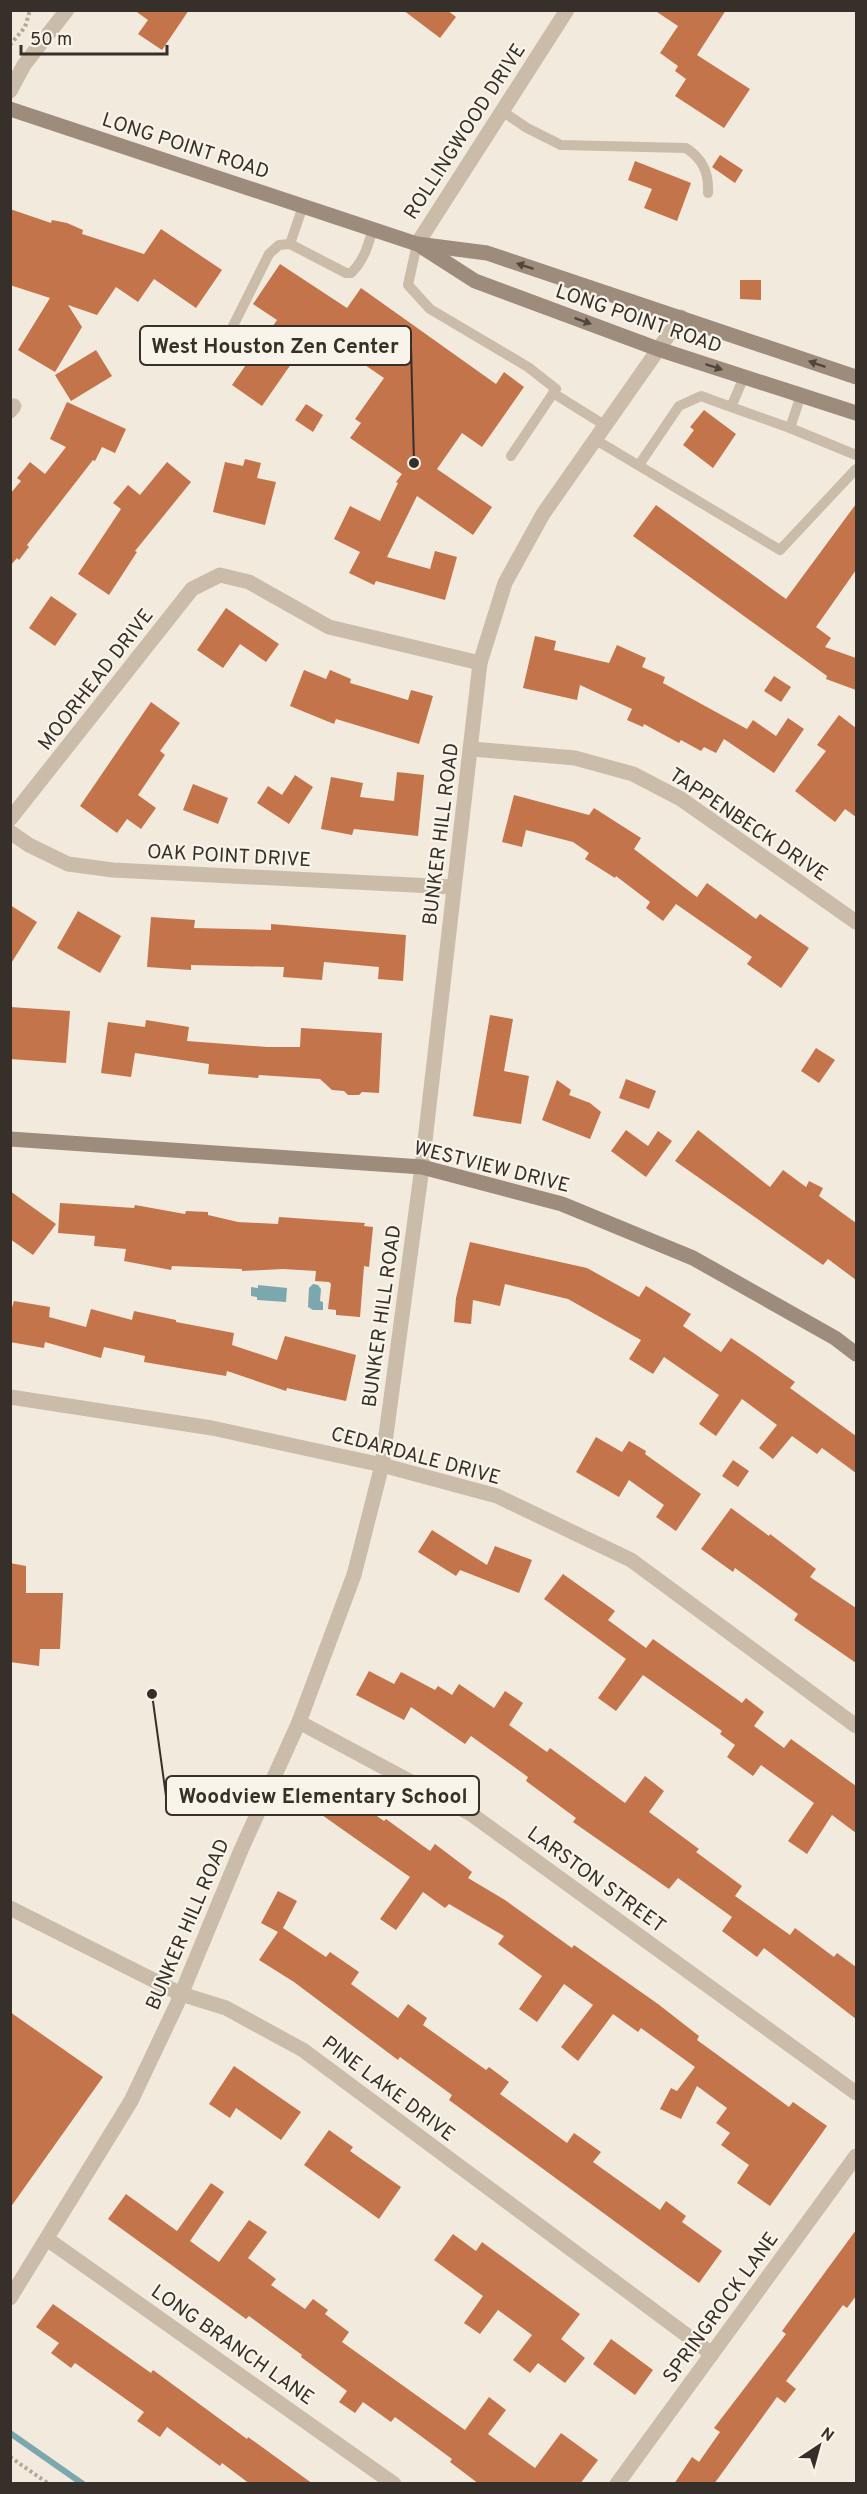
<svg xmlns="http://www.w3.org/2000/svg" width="867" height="2494" font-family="Overpass,sans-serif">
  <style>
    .water { fill: #7da7ae }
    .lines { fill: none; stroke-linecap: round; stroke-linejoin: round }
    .stream { stroke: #7da7ae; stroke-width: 6 }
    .building { fill: #c3744b }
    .path { stroke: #b6a694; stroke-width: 4; stroke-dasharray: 3 3; stroke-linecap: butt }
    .service { stroke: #cabca9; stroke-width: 10 }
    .minor { stroke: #cabca9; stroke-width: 15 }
    .tertiary { stroke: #cabca9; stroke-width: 15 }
    .secondary { stroke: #9d8b7b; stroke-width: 15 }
    .oneway { fill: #50463e }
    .labels { text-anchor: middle; stroke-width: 4.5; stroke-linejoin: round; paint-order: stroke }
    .street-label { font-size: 20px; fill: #372f29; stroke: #f9f4ea }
    .leader { fill: none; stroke: #372f29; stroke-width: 2 }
    .callout-dot { fill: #372f29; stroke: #f9f4ea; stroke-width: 2 }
    .callout { fill: #f9f4ea; stroke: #372f29; stroke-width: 2 }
    .callout-label { font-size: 21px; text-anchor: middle; font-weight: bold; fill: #372f29 }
  </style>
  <rect width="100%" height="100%" fill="#f2eadd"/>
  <g class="water">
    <polygon points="313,1284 318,1285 321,1289 320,1301 323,1302 323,1310 313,1310 308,1307 309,1288"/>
    <polygon points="258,1285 287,1288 286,1302 257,1300 257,1297 251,1296 251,1287 258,1288"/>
  </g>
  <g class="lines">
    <polyline class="stream" points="10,2433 83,2484"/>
  </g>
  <g class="building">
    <polygon points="134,10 189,10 162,50 138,34 148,20"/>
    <polygon points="403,10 447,10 456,17 440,38"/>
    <polygon points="654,10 726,10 697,55 750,89 724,128 675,96 686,79 675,71 678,66 660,53 678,26"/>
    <polygon points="720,155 743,170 735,183 712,167"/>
    <polygon points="635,161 691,183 677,221 644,208 652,189 628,180"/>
    <polygon points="10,209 51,223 52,220 67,223 83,230 82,234 144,254 161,229 222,270 196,308 154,279 138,302 116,287 97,315 68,305 82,327 55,372 18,350 50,298 10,285"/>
    <polygon points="280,264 347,308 361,288 496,384 504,372 524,387 482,447 462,433 437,469 492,507 473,535 417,496 387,557 430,569 435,551 457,557 445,600 376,581 374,585 349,573 360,552 334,539 350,506 380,521 398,483 396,482 402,474 350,438 361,423 355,419 384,378 321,335 314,345 307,341 262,406 232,385 277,320 253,304"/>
    <polygon points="740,280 761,280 761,300 740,299"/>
    <polygon points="96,350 112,376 71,401 55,375"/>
    <polygon points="67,402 126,429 115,453 102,447 95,461 93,460 27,545 29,547 19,560 17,558 10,566 10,494 21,481 17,478 30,462 45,474 66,447 50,439"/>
    <polygon points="306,404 323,415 313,432 295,420"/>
    <polygon points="704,410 736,434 713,468 683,445 694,430 690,427"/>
    <polygon points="245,459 261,463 257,478 276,482 265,525 213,512 225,462 243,466"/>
    <polygon points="167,462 191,482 135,551 137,552 109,595 78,574 121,509 113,503 128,485 140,495"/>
    <polygon points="856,504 856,570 816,627 831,638 825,647 856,658 856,690 826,679 827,676 633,536 656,505 786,599"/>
    <polygon points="51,596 77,614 55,646 29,628"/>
    <polygon points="226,608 279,644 266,662 240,644 223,668 197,650"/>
    <polygon points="535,636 556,641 554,650 609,663 617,645 646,658 642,667 665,677 663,683 747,729 753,720 776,736 788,718 804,729 774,773 724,739 716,753 704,747 701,751 681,740 679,743 644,724 643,727 627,720 632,709 580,685 577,700 523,688"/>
    <polygon points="304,670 326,679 330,670 351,679 350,683 408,700 411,690 433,696 419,744 336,719 334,724 290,706"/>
    <polygon points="774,676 791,687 781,702 764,691"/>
    <polygon points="151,702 180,723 160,751 165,755 138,795 156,808 141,829 127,819 117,833 80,806"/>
    <polygon points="839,715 856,728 856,817 845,809 835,822 795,791 826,751 817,745"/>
    <polygon points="397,772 424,775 418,836 354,829 352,835 321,829 331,777 363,783 360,797 394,801"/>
    <polygon points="295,775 313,787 289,824 257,803 268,786 282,795"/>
    <polygon points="193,784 228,798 218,824 183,810"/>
    <polygon points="514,795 589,815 594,808 641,838 634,849 697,897 707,883 756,919 760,914 809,948 781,988 747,964 752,957 676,904 663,921 646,908 650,902 616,876 615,878 585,859 589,853 573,842 526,830 522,847 502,842"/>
    <polygon points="10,905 37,922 10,965"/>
    <polygon points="78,911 121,936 100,973 57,948"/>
    <polygon points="151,917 195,920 194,928 271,930 271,924 406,935 403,981 378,979 379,967 324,962 322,980 283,977 284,967 191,965 191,970 147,967"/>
    <polygon points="10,1007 70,1011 66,1063 10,1059"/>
    <polygon points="490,1015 513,1019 504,1071 529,1076 521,1124 473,1116"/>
    <polygon points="146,1020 189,1027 187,1041 267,1047 300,1047 301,1028 382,1033 379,1093 362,1092 359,1095 348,1095 344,1091 332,1090 320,1079 259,1075 258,1078 208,1074 209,1064 135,1053 131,1077 101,1073 108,1022 145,1027"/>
    <polygon points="816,1048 835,1060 819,1083 801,1071"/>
    <polygon points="626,1079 656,1091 649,1109 619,1098"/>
    <polygon points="557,1080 571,1090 569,1095 590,1103 601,1112 590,1139 542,1120"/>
    <polygon points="626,1130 648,1146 658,1131 672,1141 646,1177 611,1151"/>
    <polygon points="698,1130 770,1187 783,1170 806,1187 809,1181 823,1188 819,1196 856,1223 856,1280 828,1259 823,1265 675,1161"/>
    <polygon points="10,1191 56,1224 33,1255 10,1239"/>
    <polygon points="60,1203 134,1208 135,1205 185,1214 186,1211 208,1212 208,1215 238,1222 278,1224 279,1217 365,1223 364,1226 373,1227 369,1267 364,1266 360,1317 336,1315 336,1310 328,1309 331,1284 329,1282 315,1281 316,1271 283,1269 242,1271 242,1269 172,1266 171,1270 124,1261 126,1249 94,1246 95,1236 58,1233"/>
    <polygon points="470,1242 587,1268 639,1297 646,1286 691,1314 683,1326 721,1352 731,1338 755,1354 795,1382 790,1388 856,1436 856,1473 822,1448 817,1454 792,1436 773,1459 759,1448 777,1425 742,1399 716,1436 699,1424 719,1395 664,1357 653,1374 629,1359 641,1340 568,1299 505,1284 500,1306 473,1300 471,1324 454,1322 456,1298"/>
    <polygon points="14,1301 50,1307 49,1317 86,1327 91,1309 132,1320 134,1311 176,1320 176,1322 234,1333 232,1345 277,1360 285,1336 356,1355 346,1401 287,1388 286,1391 227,1371 226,1376 144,1362 145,1356 104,1347 101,1358 45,1342 44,1348 10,1342 10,1314"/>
    <polygon points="596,1437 622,1452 629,1441 646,1451 645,1454 701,1494 676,1531 656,1517 664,1505 629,1480 619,1497 576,1472"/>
    <polygon points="733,1460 749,1471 738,1487 722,1476"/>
    <polygon points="731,1508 769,1536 770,1534 816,1569 810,1577 856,1608 856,1663 794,1620 798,1614 735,1568 733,1572 701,1549"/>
    <polygon points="432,1530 487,1565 495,1546 532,1560 519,1593 460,1570 456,1576 418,1552"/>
    <polygon points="10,1563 26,1566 26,1593 63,1593 60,1649 40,1649 39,1666 10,1662"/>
    <polygon points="563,1574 615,1611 608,1620 646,1648 653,1639 742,1703 746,1698 764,1712 754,1726 784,1748 791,1739 856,1786 856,1833 832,1815 807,1854 788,1841 814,1803 761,1765 753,1776 727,1757 735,1745 720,1734 722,1731 643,1675 616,1711 598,1698 626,1659 544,1599"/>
    <polygon points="369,1671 394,1684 401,1672 435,1690 438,1686 452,1695 459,1684 494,1708 505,1691 523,1703 509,1725 547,1752 550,1748 625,1803 645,1776 664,1791 649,1812 699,1849 696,1852 742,1886 735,1896 790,1935 795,1928 834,1957 837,1953 856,1967 856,2019 764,1948 757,1957 722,1931 732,1917 678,1878 669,1889 573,1822 576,1818 526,1781 528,1777 471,1736 465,1744 411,1707 404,1720 356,1695"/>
    <polygon points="339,1790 384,1821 386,1819 430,1851 435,1844 472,1872 468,1878 505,1900 572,1948 574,1945 658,2004 699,2036 697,2040 789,2107 793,2102 827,2126 770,2206 737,2183 749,2165 721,2145 730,2133 716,2123 727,2108 697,2086 681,2119 660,2109 671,2088 677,2091 695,2067 641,2028 638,2032 613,2014 578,2061 561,2047 593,2005 564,1984 537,2022 519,2009 542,1976 498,1944 504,1936 449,1904 445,1908 423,1892 396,1930 380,1919 410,1877 322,1815"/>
    <polygon points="278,1891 297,1901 283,1928 326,1957 330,1952 359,1972 351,1984 398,2018 408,2004 427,2018 423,2025 486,2070 489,2067 509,2082 500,2094 567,2143 574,2133 601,2152 593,2162 660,2210 666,2201 686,2216 682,2222 722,2251 699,2283 449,2100 452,2095 400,2057 398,2060 294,1982 259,1960 278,1932 261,1923"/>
    <polygon points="10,2012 103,2077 10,2208"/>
    <polygon points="234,2066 301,2112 281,2140 236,2108 230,2118 209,2104"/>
    <polygon points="329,2130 353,2147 350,2151 401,2187 379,2219 304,2165"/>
    <polygon points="211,2183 224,2192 190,2241 219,2262 249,2220 267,2232 248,2258 276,2279 271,2285 305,2309 313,2299 328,2310 325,2314 349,2332 342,2342 465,2430 489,2397 506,2410 488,2434 535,2468 561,2433 598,2460 580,2484 479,2484 450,2462 452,2459 395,2417 391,2422 363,2402 355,2413 339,2402 347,2391 301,2357 302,2355 249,2316 246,2319 108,2219 126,2194 177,2231"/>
    <polygon points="856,2230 856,2296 847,2308 843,2305 786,2381 796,2389 785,2403 777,2397 714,2484 674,2484 692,2457 699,2462 720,2432 714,2428 786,2334 782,2331"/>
    <polygon points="453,2234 476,2251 482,2242 580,2314 561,2339 585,2358 565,2383 538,2363 530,2373 513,2360 532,2335 498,2310 480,2334 464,2323 483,2296 434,2260"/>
    <polygon points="53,2304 151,2373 153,2370 247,2439 248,2437 313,2484 250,2484 222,2463 220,2466 167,2427 160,2437 137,2421 144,2412 75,2363 71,2368 51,2353 59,2343 36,2327"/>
    <polygon points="611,2339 653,2370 635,2395 593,2364"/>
  </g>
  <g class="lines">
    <g class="path">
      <polyline points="10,45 25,27 30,10"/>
      <polyline points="10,2457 49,2484"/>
    </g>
    <g class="service">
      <path d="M502,111L527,128L561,145L686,148C703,159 709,173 708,193"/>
      <path d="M303,206L290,244L346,273H351C364,261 368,245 373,229"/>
      <polyline points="417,244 408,285 430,309 528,367 556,389 511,456"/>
      <polyline points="217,358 269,254 279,245 290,244"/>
      <polyline points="744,377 731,407 790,428 801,395"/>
      <polyline points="553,393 606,426"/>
      <polyline points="790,428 856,455"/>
      <polyline points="596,440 780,550 856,469"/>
      <polyline points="639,465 679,406 701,396 731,407"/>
    </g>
    <g class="minor">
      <polyline points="10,91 24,65 67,10"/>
      <polyline points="417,244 567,10"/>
      <polyline points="10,411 14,406"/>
      <polyline points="472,749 575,758 633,774 681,799 856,922"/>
      <polyline points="10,819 192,589 220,575 249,582 329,627 480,663"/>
      <polyline points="10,832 29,845 68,864 113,870 453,887"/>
      <polyline points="10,1397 212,1428 382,1465 497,1496 631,1560 856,1726"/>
      <polyline points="299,1722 471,1814 856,2093"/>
      <polyline points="10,1908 181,1994 226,2008 303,2050 712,2354"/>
      <polyline points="47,2239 394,2484"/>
      <polyline points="617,2484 856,2156"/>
    </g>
    <polyline class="tertiary" points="10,2298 131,2101 177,2004 241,1850 299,1722 354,1575 382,1465 422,1167 480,663 505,583 543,514 681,317"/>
    <g class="secondary">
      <polyline points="10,109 417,244 487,253 856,377"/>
      <polyline points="422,247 475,281 658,349 856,413"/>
      <polyline points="10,1139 422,1167 562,1204 693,1258 835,1338 856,1354"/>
    </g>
  </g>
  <defs><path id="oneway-solid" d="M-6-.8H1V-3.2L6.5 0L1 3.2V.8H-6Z" transform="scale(1.5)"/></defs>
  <g class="oneway">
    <use href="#oneway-solid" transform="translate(525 266) rotate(-162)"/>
    <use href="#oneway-solid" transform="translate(583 321) rotate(20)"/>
    <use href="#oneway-solid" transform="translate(817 364) rotate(-161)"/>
    <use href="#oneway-solid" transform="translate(714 367) rotate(18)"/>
  </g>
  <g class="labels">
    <g class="street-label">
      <text transform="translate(464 131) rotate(-57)" y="7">ROLLINGWOOD DRIVE</text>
      <text transform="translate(186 145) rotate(18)" y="7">LONG POINT ROAD</text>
      <text transform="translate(639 318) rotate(19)" y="7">LONG POINT ROAD</text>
      <text transform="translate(95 679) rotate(-52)" y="7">MOORHEAD DRIVE</text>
      <text transform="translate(749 824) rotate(34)" y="7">TAPPENBECK DRIVE</text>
      <text transform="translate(440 834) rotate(-83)" y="7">BUNKER HILL ROAD</text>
      <text transform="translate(229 855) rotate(3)" y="7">OAK POINT DRIVE</text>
      <text transform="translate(492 1166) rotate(14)" y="7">WESTVIEW DRIVE</text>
      <text transform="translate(381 1316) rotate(-82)" y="7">BUNKER HILL ROAD</text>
      <text transform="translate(416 1455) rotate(15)" y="7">CEDARDALE DRIVE</text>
      <text transform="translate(597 1879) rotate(36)" y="7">LARSTON STREET</text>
      <text transform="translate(187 1924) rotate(-67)" y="7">BUNKER HILL ROAD</text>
      <text transform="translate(389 2088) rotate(37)" y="7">PINE LAKE DRIVE</text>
      <text transform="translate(720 2307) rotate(-54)" y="7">SPRINGROCK LANE</text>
      <text transform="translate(233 2344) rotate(35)" y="7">LONG BRANCH LANE</text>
    </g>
  </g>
  <path class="leader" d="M414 463L411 346M152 1694L166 1796"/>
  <g class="callout-dot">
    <circle cx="414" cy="463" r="6"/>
    <circle cx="152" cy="1694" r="6"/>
  </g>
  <g class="callout">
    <rect x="140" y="326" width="271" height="39" rx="6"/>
    <rect x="166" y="1776" width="313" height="39" rx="6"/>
  </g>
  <g class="callout-label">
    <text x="275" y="353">West Houston Zen Center</text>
    <text x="323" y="1803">Woodview Elementary School</text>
  </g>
  <rect width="867" height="2494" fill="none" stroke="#372f29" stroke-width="24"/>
  <g transform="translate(819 2446) rotate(36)" stroke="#f9f4ea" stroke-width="4.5" paint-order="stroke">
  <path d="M0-4.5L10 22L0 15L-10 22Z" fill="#372f29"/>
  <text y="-9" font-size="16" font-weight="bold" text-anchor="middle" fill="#372f29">N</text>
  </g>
  <path d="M21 45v9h146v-9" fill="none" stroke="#372f29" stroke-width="3"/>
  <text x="30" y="45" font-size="18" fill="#372f29" stroke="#f9f4ea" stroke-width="4.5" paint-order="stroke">50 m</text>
</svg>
